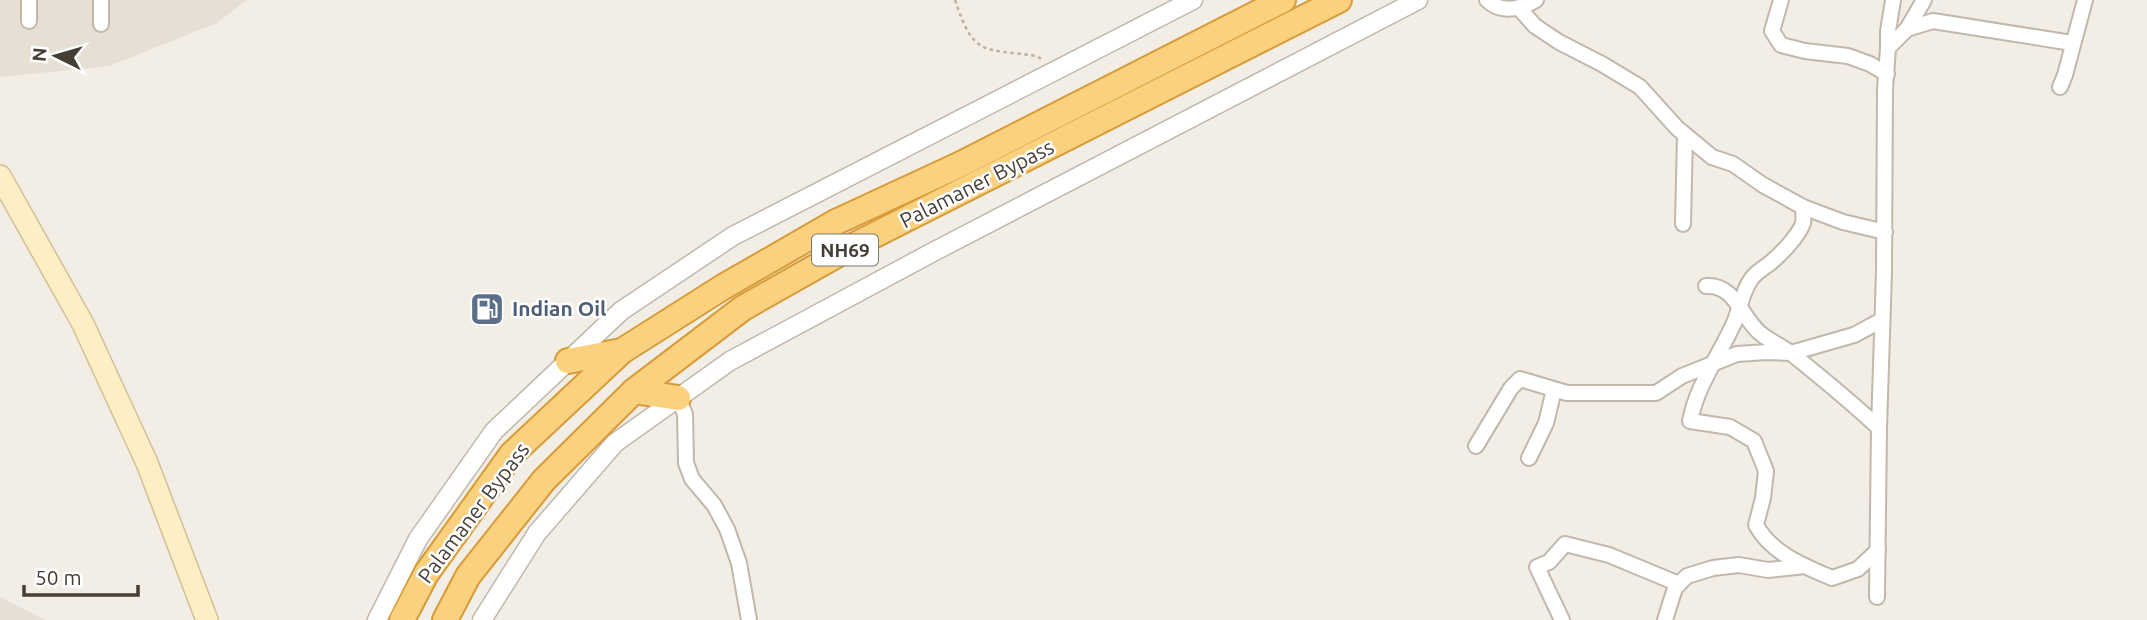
<svg xmlns="http://www.w3.org/2000/svg" width="2147" height="620" font-family="Ubuntu,sans-serif">
  <style>
    .residential { fill: #e6dfd3 }
    .lines { fill: none; stroke-linecap: round; stroke-linejoin: round }
    .minor-casing { stroke: #c0b8ab; stroke-width: 18 }
    .tertiary-casing { stroke: #c0b8ab; stroke-width: 21 }
    .secondary-casing { stroke: #d1c096; stroke-width: 24 }
    .trunk-casing { stroke: #d89b38; stroke-width: 28 }
    .path { stroke: #beb099; stroke-width: 2.5; stroke-dasharray: 3.5 3.5; stroke-linecap: butt }
    .minor { stroke: #fff; stroke-width: 14 }
    .tertiary { stroke: #fff; stroke-width: 18 }
    .secondary { stroke: #fdeec4; stroke-width: 21 }
    .trunk { stroke: #fad17e; stroke-width: 24 }
    .labels { text-anchor: middle; stroke-width: 5; stroke-linejoin: round; paint-order: stroke }
    .shield { fill: #fff; stroke: #7c7872; stroke-width: 2 }
    .shield-label { font-size: 19px; font-weight: bold; fill: #443e35 }
    .street-label { font-size: 21px; fill: #443e35; stroke: #fff }
    .service-label { font-size: 21px; font-weight: bold; fill: #4e5e75; stroke: #fff; text-anchor: start }
  </style>
  <rect width="100%" height="100%" fill="#f2eee5"/>
  <g class="residential">
    <polygon points="0,0 247,0 217,23 110,66 0,77"/>
    <polygon points="0,597 45,620 0,620"/>
  </g>
  <g class="lines">
    <g class="minor-casing">
      <g id="minor">
        <polyline points="29,0 29,21"/>
        <polyline points="101,0 101,24"/>
        <path d="M1487,0C1501,14 1521,9 1536,0"/>
        <polyline points="1781,0 1772,31 1781,45 1805,51 1848,56 1870,64 1887,74"/>
        <polyline points="1519,8 1535,26 1559,42 1602,64 1640,87 1677,128 1712,157 1733,164 1763,185 1803,207 1843,222 1885,232"/>
        <polyline points="1907,29 1924,0"/>
        <polyline points="1888,48 1888,31 1893,0"/>
        <polyline points="2060,87 2065,75 2085,0"/>
        <path d="M1803,207C1803,211 1804,219 1803,223C1799,236 1779,256 1769,264C1763,268 1756,273 1752,278C1742,291 1740,309 1734,323C1719,356 1697,385 1690,421L1730,427L1754,441L1766,471L1763,498L1756,525C1771,553 1804,566 1832,578L1858,569L1878,550"/>
        <polyline points="1683,224 1685,135"/>
        <path d="M1706,286C1735,284 1741,317 1760,333C1769,341 1782,346 1792,354C1822,378 1851,402 1879,428"/>
        <polyline points="678,398 685,414 686,463 692,479 714,505 727,529 739,563 749,620"/>
        <polyline points="1476,446 1511,388 1520,379 1567,393 1656,393 1682,376 1737,354 1767,352 1791,353 1854,335 1882,320"/>
        <polyline points="1529,458 1546,423 1554,390"/>
        <polyline points="1877,597 1879,428 1884,272 1885,89 1888,48 1907,29 1933,21 2072,43"/>
        <polyline points="1562,620 1537,567 1549,562 1565,544 1609,555 1679,584"/>
        <polyline points="1665,620 1675,588 1687,576 1713,568 1739,565 1768,570 1805,566"/>
      </g>
    </g>
    <g class="tertiary-casing">
      <g id="tertiary">
        <polyline points="377,620 418,539 494,431 621,311 733,236 1193,0"/>
        <polyline points="482,620 537,533 615,443 730,361 933,252 1418,0"/>
      </g>
    </g>
    <g class="secondary-casing">
      <polyline id="secondary" points="0,176 83,324 147,463 207,620"/>
    </g>
    <g class="trunk-casing">
      <g id="trunk">
        <polyline points="568,361 622,351"/>
        <polyline points="634,391 678,398"/>
        <polyline points="402,620 426,574 512,454 622,351 723,287 836,222 959,165 1283,0"/>
        <polyline points="445,620 468,576 544,480 634,391 743,308 849,248 1339,0"/>
      </g>
    </g>
    <path class="path" d="M955,0C974,57 982,48 1036,56L1042,59"/>
    <use href="#minor" class="minor"/>
    <use href="#tertiary" class="tertiary"/>
    <use href="#secondary" class="secondary"/>
    <use href="#trunk" class="trunk"/>
  </g>
  <defs>
    <g id="fuel-square" transform="scale(1.75)"><rect x="-9" y="-9" width="18" height="18" rx="4" fill="#5c6f8a" stroke="#fff"/><path d="M-5.5-6h7V0h2V4h1.3V-2.5L3-4.5l.8-.8L6-3V5H2.5V1h-1V6h-7ZM-4.2-4.7v3.2H.2V-4.7Z" fill="#fff"/></g>
  </defs>
  <g fill-rule="evenodd">
    <use href="#fuel-square" x="487" y="309"/>
  </g>
  <g class="labels">
    <rect class="shield" x="812" y="234.5" width="66" height="31" rx="5"/>
    <g class="shield-label">
      <text x="845" y="257">NH69</text>
    </g>
    <g class="street-label">
      <text transform="translate(977 184) rotate(-27)" y="7">Palamaner Bypass</text>
      <text transform="translate(474 513) rotate(-53)" y="7">Palamaner Bypass</text>
    </g>
    <g class="service-label">
      <text x="512" y="316">Indian Oil</text>
    </g>
  </g>
  <g transform="translate(56 56) rotate(275)" stroke="#ffffff" stroke-width="5" paint-order="stroke">
  <path d="M0-5L12 26L0 18L-12 26Z" fill="#443e35"/>
  <text y="-10" font-size="19" font-weight="bold" text-anchor="middle" fill="#443e35">N</text>
  </g>
  <path d="M24 585v10h114v-10" fill="none" stroke="#443e35" stroke-width="3.5"/>
  <text x="35" y="585" font-size="21" fill="#443e35" stroke="#ffffff" stroke-width="5" paint-order="stroke">50 m</text>
</svg>
